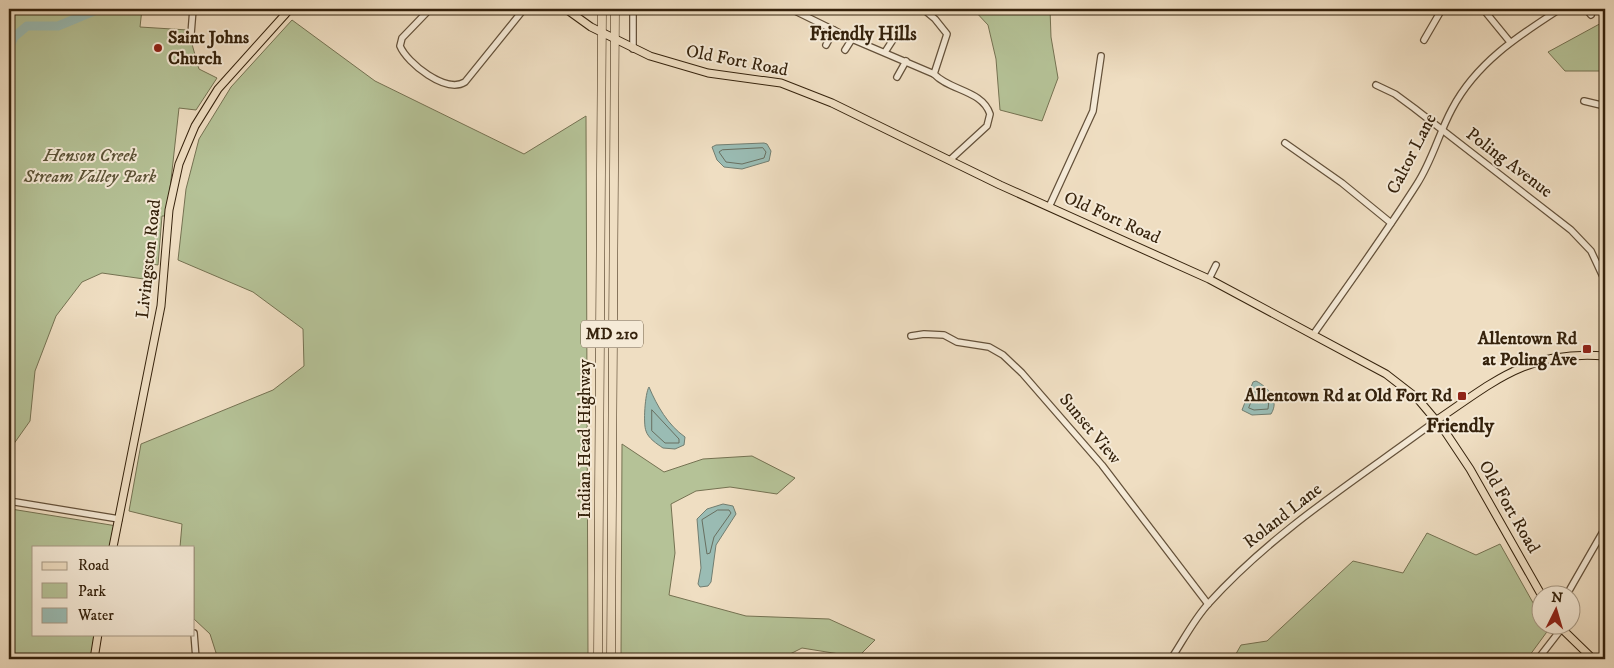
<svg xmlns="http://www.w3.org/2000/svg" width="1614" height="668" font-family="'IM FELL DW Pica',serif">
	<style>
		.green { fill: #b5c297; stroke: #757252 }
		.water { fill: #9abcb4; stroke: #727e71 }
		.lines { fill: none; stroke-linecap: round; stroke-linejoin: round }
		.shore { stroke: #686f60; stroke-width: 1 }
		.river { stroke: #9abcb4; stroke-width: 9 }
		.minor-casing { stroke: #64513a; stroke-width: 8 }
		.major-casing { stroke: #35220c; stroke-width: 9 }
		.highway-casing { stroke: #35220c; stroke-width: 9 }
		.minor { stroke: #f5ead7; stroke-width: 5.5 }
		.major { stroke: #efdec2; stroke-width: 7 }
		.highway { stroke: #efdec2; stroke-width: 8 }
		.poi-dot { fill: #8f2418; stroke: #f5ead7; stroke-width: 2 }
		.labels { text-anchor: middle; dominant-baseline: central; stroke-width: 4; stroke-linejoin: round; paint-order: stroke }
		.shield { fill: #f5ead7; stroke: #6f5e49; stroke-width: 1 }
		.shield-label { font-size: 16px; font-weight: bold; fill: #35220c }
		.poi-label { font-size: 18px; font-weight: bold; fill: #35220c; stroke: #f5ead7; text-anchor: end }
		.street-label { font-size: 18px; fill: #35220c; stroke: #f5ead7 }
		.park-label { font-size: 18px; font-style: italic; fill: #5b5236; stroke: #f5ead7 }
		.neighbourhood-label { font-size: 19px; font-weight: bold; fill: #35220c; stroke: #f5ead7 }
		.quarter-label { font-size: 20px; font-weight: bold; fill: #35220c; stroke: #f5ead7 }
	</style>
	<rect width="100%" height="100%" fill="#efdec2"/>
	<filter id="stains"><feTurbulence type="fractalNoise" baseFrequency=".004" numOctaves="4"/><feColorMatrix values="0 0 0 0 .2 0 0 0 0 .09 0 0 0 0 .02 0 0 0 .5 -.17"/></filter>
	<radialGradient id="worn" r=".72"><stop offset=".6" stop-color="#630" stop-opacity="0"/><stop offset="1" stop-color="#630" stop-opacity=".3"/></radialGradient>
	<g class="green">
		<path d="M 9,9 L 142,9 L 140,27 L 188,30 L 199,69 L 217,78 L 196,110 L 179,108 L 167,216 L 162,216 L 158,265 L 152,264 L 151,280 L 102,273 L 82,282 L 56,316 L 35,371 L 30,421 L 13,445 L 9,443 Z"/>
		<path d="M 973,9 L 1050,9 L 1051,37 L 1058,78 L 1042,121 L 1000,110 L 996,59 L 988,25 Z"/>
		<path d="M 292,20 L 375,81 L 524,154 L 586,116 L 588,659 L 218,659 L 210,634 L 194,619 L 194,547 L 180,547 L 182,524 L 129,511 L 141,444 L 273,390 L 304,366 L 303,329 L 253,292 L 178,260 L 186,189 L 199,139 L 231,87 Z"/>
		<path d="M 1605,21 L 1605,71 L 1565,71 L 1548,52 Z"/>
		<path d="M 622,444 L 664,472 L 703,459 L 752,456 L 795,478 L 777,494 L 730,487 L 696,491 L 671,504 L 675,553 L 669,595 L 746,616 L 829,619 L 875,640 L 858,657 L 802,648 L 780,659 L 621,659 Z"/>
		<path d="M 11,509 L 117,526 L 113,547 L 34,547 L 34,634 L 97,634 L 92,659 L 9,659 L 9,522 Z"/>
		<path d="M 1427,533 L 1476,555 L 1500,544 L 1541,617 L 1542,626 L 1547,626 L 1549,629 L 1527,659 L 1233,659 L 1241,645 L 1267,641 L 1353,561 L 1403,573 Z"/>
	</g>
	<g class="water">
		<path d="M 764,143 L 767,144 L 771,151 L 769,161 L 742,169 L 724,167 L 717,160 L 712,147 L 716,145 Z"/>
		<path d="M 1256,381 C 1268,387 1280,400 1271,414 L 1252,415 L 1242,410 L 1253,382 Z"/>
		<path d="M 649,387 C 657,406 668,425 685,437 L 684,445 L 675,449 L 663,448 C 657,444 648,438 646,431 C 643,424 645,393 649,387 Z"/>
		<path d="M 723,504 L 733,506 L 736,514 L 716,545 L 711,582 L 708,586 L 700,587 L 698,584 L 701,568 L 697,519 L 707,509 Z"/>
	</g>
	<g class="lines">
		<g class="shore">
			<path d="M 763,148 L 766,152 L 764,158 L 742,164 L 726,162 L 719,152 L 722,150 Z"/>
			<path d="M 1257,388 L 1269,400 L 1268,409 L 1254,410 L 1249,408 Z"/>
			<path d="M 652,410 L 679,439 L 679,443 L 665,443 L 652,431 Z"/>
			<path d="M 718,510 L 729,510 L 731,513 L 714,537 L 710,553 L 707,554 L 702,520 Z"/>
		</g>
		<path class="river" d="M 9,48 L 14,37 L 27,26 L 58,26 L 99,9"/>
		<defs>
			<g id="minor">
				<path d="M 278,9 L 285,15"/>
				<path d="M 430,9 L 402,38 L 400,46 C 407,63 446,94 465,82 L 524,9"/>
				<path d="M 633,9 L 633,49"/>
				<path d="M 791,9 L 852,39 L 934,74"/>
				<path d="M 923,9 L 935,19 L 947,34 L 934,74 C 950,91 982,90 990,114 L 987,126 L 951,159"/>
				<path d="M 1483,9 L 1510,42"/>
				<path d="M 1586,9 L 1591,15"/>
				<path d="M 191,34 L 193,9"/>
				<path d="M 1424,40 L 1442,9"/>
				<path d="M 826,45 L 834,30"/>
				<path d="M 845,50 L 852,39"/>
				<path d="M 885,52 L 896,35"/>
				<path d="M 897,77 L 906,61"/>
				<path d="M 1376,85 L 1395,94 L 1414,108 L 1571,230 L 1591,251 L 1605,281"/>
				<path d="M 1584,101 L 1605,106"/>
				<path d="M 1285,143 L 1342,183 L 1391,223"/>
				<path d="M 1049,207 L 1093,111 L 1101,56"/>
				<path d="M 1209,279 L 1216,265"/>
				<path d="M 1313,335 C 1348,285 1384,236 1417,184 C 1432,161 1439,133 1452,109 C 1476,63 1518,36 1560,9"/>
				<path d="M 911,336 L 924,334 L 944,335 L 957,342 L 989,347 L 1003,355 L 1022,373 L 1102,465 L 1208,604"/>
				<path d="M 9,501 L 119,519"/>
				<path d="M 1566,596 L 1605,528"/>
				<path d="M 194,633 L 196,659"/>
				<path d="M 1171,659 C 1183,641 1194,619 1209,603 C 1275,530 1359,478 1437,420"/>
				<path d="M 1538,659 L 1562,628"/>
			</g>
			<g id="major">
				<path d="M 566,9 L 591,27 L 650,56 L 708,73 L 781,83 L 832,103 L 1000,185 L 1209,279 L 1386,374 L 1417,398 L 1444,430 L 1470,469 L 1542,596"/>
				<path d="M 1437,420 C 1496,380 1529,350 1605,356"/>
				<path d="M 113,547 L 161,306 L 169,210 L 179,164 L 195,126 L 218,89 L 290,9"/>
				<path d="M 1559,626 L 1593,659"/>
				<path d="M 94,659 L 98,634"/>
			</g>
			<g id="highway">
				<path d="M 572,9 L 584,9"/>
				<path d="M 598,659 L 602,9"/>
				<path d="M 611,659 L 615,9"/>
			</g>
		</defs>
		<use href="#minor" class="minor-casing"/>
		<use href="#major" class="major-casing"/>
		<use href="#highway" class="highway-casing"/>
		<use href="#minor" class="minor"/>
		<use href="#major" class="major"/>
		<use href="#highway" class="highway"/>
	</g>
	<g class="poi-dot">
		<circle cx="158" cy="48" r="5"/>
		<rect x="1582" y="344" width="10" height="10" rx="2.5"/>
		<rect x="1457" y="391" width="10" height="10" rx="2.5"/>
	</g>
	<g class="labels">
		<rect class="shield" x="581" y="320.5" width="62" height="27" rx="4"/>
		<g class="shield-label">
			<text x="612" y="334">MD 210</text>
		</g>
		<g class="poi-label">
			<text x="168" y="38" text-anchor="start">Saint Johns<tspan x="168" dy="21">Church</tspan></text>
			<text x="1577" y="339">Allentown Rd<tspan x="1577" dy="21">at Poling Ave</tspan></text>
			<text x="1452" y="396">Allentown Rd at Old Fort Rd</text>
		</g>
		<g class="street-label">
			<text transform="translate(737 61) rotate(11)">Old Fort Road</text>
			<text transform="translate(1412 154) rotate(-63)">Caltor Lane</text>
			<text transform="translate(1509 163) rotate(37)">Poling Avenue</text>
			<text transform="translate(1112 218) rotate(24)">Old Fort Road</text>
			<text transform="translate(149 259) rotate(-84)">Livingston Road</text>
			<text transform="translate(1090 429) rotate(50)">Sunset View</text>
			<text transform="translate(585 439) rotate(-90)">Indian Head Highway</text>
			<text transform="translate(1509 507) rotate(60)">Old Fort Road</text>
			<text transform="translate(1283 516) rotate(-38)">Roland Lane</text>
		</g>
		<g class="park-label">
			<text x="90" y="156">Henson Creek<tspan x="90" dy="21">Stream Valley Park</tspan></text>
		</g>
		<g class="neighbourhood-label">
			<text x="863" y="34">Friendly Hills</text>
		</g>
		<g class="quarter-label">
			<text x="1460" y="426">Friendly</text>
		</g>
	</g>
	<rect width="1614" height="668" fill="none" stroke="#efdec2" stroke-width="30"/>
	<rect x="10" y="10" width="1594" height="648" fill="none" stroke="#35220c" stroke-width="2.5"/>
	<rect x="15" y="15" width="1584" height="638" fill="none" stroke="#35220c"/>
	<rect x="32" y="546" width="162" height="90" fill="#f5ead7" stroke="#a89a86"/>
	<rect x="42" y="562" width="25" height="8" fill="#efdec2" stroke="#a89a86"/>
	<text x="78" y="570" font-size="15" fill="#35220c">Road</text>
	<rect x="42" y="583" width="25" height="15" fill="#b5c297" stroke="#a89a86"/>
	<text x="78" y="596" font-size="15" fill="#35220c">Park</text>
	<rect x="42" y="608" width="25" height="15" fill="#9abcb4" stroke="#a89a86"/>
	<text x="78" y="620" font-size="15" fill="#35220c">Water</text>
	<g transform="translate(1556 610) rotate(5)"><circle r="24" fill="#f5ead7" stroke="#a89a86"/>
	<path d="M0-4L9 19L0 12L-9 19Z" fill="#8f2418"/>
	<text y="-8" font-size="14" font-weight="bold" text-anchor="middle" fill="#35220c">N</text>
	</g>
	<rect width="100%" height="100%" filter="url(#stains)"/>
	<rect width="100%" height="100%" fill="url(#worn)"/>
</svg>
